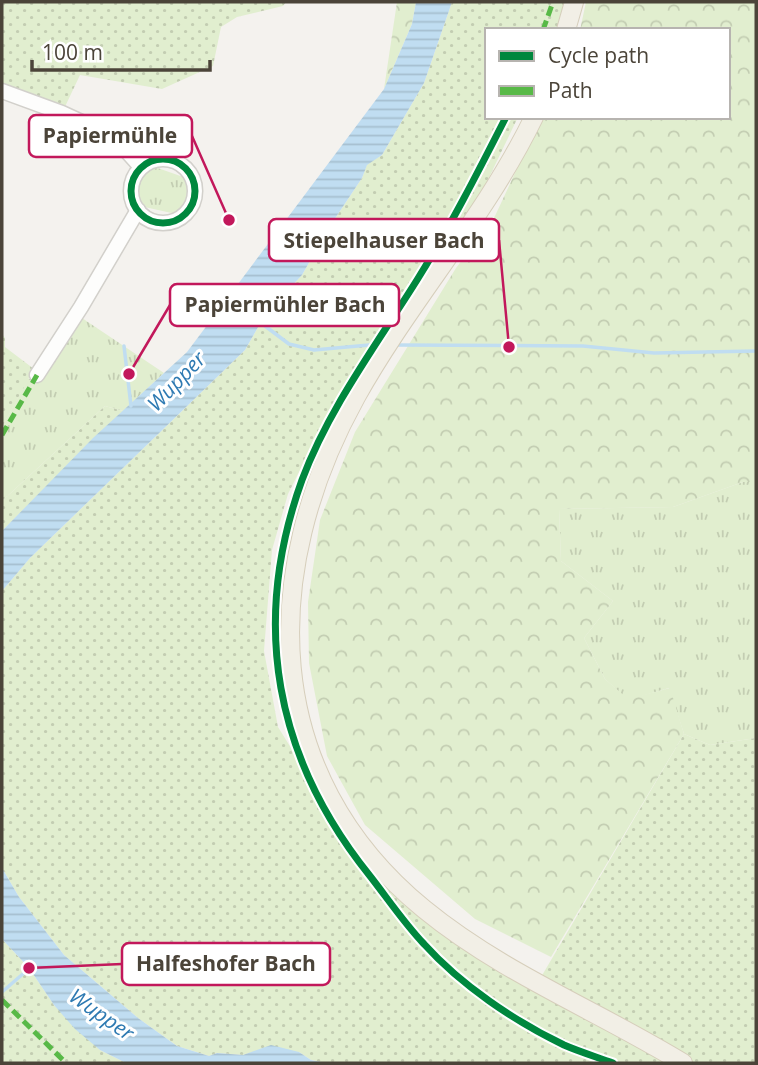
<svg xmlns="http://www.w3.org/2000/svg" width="758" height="1065" font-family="'Open Sans',sans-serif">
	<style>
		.grass { fill: url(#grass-tufts) }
		.forest { fill: url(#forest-crowns) }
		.park { fill: url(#park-dots) }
		.water { fill: url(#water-rules) }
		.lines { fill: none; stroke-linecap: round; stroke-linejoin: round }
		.stream { stroke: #c0ddf1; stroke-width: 3.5 }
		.minor-casing { stroke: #d2d0cb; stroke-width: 17 }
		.major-casing { stroke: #d6cebb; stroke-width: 20 }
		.minor { stroke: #fdfdfc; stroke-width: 14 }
		.major { stroke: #f2efe6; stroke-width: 18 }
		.quiet { stroke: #58b947; stroke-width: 5; stroke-dasharray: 10 5; stroke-linecap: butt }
		.cycleway-casing { stroke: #fff; stroke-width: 11 }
		.cycleway { stroke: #00873e; stroke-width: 7 }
		.labels { text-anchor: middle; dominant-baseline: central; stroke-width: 6; stroke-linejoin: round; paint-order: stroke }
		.water-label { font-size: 21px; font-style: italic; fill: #2e7ab2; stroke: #fff }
		.leader { fill: none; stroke: #c2185b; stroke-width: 2.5 }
		.callout-dot { fill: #c2185b; stroke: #fff; stroke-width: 2.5 }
		.callout { fill: #fff; stroke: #c2185b; stroke-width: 2.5 }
		.callout-label { font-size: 21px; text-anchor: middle; font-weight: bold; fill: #4b4439 }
	</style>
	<defs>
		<pattern id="grass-tufts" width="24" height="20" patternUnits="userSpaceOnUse" patternTransform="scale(1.75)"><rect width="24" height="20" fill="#e1eecf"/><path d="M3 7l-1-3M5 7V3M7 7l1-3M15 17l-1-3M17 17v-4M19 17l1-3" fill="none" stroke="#c3cdb2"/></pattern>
		<pattern id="forest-crowns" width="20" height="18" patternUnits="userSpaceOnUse" patternTransform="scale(1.75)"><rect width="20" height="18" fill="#e1eecf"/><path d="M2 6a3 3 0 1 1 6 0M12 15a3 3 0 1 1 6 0" fill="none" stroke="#c3cdb2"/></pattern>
		<pattern id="park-dots" width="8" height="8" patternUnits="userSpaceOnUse" patternTransform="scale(1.75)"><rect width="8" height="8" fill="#e1eecf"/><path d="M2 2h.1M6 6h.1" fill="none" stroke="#c3cdb2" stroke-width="1.8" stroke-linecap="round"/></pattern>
		<pattern id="water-rules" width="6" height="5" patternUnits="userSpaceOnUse" patternTransform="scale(1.75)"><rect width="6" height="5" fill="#c0ddf1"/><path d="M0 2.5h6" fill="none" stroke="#a6bfcf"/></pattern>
	</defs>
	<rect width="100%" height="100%" fill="#f4f2ee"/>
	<g class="grass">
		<path d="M 155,167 L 186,178 C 191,193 189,204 176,214 L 140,206 C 136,189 138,176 155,167 Z"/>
		<path d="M 79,316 L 164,373 L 123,411 L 105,406 L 2,501 L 2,427 L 28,379 L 39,379 Z"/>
		<path d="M 743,482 L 756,482 L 756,738 L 710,745 L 684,734 L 669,688 L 628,700 L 605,679 L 584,638 L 613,601 L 561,561 L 559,509 L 673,507 Z"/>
	</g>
	<g class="forest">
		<path d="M 397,2 L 416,2 L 412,24 L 384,89 Z"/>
		<path d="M 586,2 L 756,2 L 756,482 L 743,482 L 673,507 L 559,509 L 561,561 L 613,601 L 584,638 L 605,679 L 628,699 L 670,688 L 684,734 L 551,957 L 475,919 L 365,825 L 327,756 L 309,663 L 308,602 L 320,520 L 355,432 L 456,268 L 495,216 L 541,117 L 728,117 L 728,30 L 580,30 Z"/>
	</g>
	<g class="park">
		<path d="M 2,2 L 286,2 L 283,6 L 237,17 L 221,27 L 213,66 L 162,89 L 80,75 L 62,113 L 2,91 Z"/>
		<path d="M 452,2 L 564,2 L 558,30 L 487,30 L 487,117 L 518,117 L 484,188 L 325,420 L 288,494 L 272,550 L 264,651 L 278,727 L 339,825 L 368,866 L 534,989 L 684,734 L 710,745 L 756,738 L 756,1063 L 326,1063 L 311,1060 L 299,1052 L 257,1051 L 243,1055 L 217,1053 L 209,1056 L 177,1046 L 138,1018 L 64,955 L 19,897 L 2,868 L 2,591 L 30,558 L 245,350 L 265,315 L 302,275 L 330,226 L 362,178 L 367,164 L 382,155 L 424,83 Z"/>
		<path d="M 2,334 L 5,338 L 5,347 L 34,369 L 2,427 Z"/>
		<path d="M 105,406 L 123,411 L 2,531 L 2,501 Z"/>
		<path d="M 2,939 L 29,968 L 54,1005 L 100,1050 L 126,1063 L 2,1063 Z"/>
	</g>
	<g class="water">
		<path d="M 416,2 L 452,2 L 424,83 L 382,155 L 367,165 L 362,178 L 330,226 L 302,275 L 265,315 L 245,350 L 30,558 L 2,591 L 2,531 L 93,438 L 187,352 L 384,89 L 412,24 Z"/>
		<path d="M 2,868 L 19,897 L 64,955 L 138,1018 L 177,1046 L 209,1056 L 217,1053 L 243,1055 L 271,1045 L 299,1052 L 311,1060 L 326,1063 L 126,1063 L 100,1050 L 75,1029 L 54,1005 L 29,968 L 2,939 Z"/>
	</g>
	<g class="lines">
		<g class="stream">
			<path d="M 257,320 L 289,344 L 314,350 L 380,344"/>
			<path d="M 395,345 L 583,346 L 654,353 L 756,351"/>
			<path d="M 124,346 L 131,406"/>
			<path d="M 2,992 L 32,966"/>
		</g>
		<defs>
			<g id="minor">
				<path d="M 2,91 L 62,113 L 114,137 L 141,167"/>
				<circle cx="163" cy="191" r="32"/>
				<path d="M 37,375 L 81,307 L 138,210"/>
			</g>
			<g id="major">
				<path d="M 566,30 L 574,2"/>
				<path d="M 534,117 C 485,218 410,300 356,397 C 259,572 259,774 424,909 C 502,973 598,1011 683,1063"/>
			</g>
		</defs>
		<use href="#minor" class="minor-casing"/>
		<use href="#major" class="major-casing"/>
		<use href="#minor" class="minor"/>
		<use href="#major" class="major"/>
		<g class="quiet">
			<path d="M 543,30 L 553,2"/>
			<path d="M 2,435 L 37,375"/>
			<path d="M 2,1000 L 66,1063"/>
		</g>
		<defs>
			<g id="cycleway">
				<path d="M 506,117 C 478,172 450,227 417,280 C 377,344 329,408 302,480 C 250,624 275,758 370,876 C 388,899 404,923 424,944 C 461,985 514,1021 564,1045 C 580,1052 597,1057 613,1063"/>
				<circle cx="163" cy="191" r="32"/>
			</g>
		</defs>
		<use href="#cycleway" class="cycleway-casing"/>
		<use href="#cycleway" class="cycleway"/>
	</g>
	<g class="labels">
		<g class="water-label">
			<text transform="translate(176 381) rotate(-46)">Wupper</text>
			<text transform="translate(102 1014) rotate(35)">Wupper</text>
		</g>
	</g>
	<path class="leader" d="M229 220L192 136M509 347L499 240M129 374L170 305M29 968L122 964"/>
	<g class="callout-dot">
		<circle cx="229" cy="220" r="7"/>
		<circle cx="509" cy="347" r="7"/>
		<circle cx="129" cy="374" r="7"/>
		<circle cx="29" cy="968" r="7"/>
	</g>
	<g class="callout">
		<rect x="29" y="115" width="163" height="42" rx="7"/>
		<rect x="269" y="219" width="230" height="42" rx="7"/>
		<rect x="170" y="284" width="229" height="42" rx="7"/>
		<rect x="122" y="943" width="208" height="42" rx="7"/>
	</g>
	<g class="callout-label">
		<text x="110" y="143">Papiermühle</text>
		<text x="384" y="248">Stiepelhauser Bach</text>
		<text x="285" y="312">Papiermühler Bach</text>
		<text x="226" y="971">Halfeshofer Bach</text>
	</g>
	<rect width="758" height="1065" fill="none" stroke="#4b4439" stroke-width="7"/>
	<rect x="485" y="28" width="245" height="91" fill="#ffffff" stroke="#b7b4b0" stroke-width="2"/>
	<rect x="499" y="51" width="35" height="10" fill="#00873e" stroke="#b7b4b0" stroke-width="2"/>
	<text x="548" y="63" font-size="21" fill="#4b4439">Cycle path</text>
	<rect x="499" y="86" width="35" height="10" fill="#58b947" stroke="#b7b4b0" stroke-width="2"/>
	<text x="548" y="98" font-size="21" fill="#4b4439">Path</text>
	<path d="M32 60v10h178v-10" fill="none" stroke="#4b4439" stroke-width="3.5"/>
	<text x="42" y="60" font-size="21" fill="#4b4439" stroke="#ffffff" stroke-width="5" paint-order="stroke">100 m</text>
</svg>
